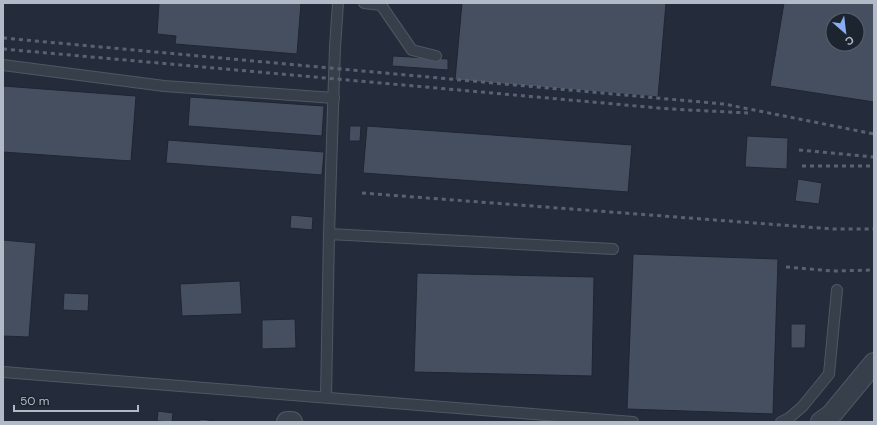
<svg xmlns="http://www.w3.org/2000/svg" width="877" height="425" font-family="'DM Sans',sans-serif">
	<style>
		.building { fill: #454f60; stroke: #1e2632; fill-rule: evenodd }
		.lines { fill: none; stroke-linecap: round; stroke-linejoin: round }
		.service-casing { stroke: #4f5763; stroke-width: 12 }
		.minor-casing { stroke: #4f5763; stroke-width: 22 }
		.service { stroke: #373f4b; stroke-width: 10 }
		.minor { stroke: #373f4b; stroke-width: 20 }
		.rail { stroke: #596272; stroke-width: 3; stroke-dasharray: 4 4; stroke-linecap: butt }
	</style>
	<rect width="100%" height="100%" fill="#242c3b"/>
	<g class="building">
		<path d="M 159,3 L 301,3 L 297,54 L 175,44 L 176,36 L 157,34 Z"/>
		<path d="M 462,3 L 666,3 L 658,97 L 455,80 Z"/>
		<path d="M 784,3 L 874,3 L 874,102 L 770,86 ZM 833,20 L 857,20 L 857,44 L 833,44 Z"/>
		<path d="M 393,56 L 448,59 L 448,70 L 392,66 Z"/>
		<path d="M 3,86 L 136,96 L 131,161 L 3,152 Z"/>
		<path d="M 190,97 L 324,106 L 322,136 L 188,126 Z"/>
		<path d="M 350,126 L 361,126 L 360,141 L 349,141 Z"/>
		<path d="M 367,126 L 632,145 L 628,192 L 363,173 Z"/>
		<path d="M 747,136 L 788,138 L 787,169 L 745,167 Z"/>
		<path d="M 168,140 L 324,152 L 322,175 L 166,163 Z"/>
		<path d="M 798,179 L 822,183 L 819,204 L 795,201 Z"/>
		<path d="M 291,215 L 313,217 L 312,230 L 290,228 Z"/>
		<path d="M 3,240 L 36,243 L 29,337 L 3,336 Z"/>
		<path d="M 633,254 L 778,259 L 773,414 L 627,409 Z"/>
		<path d="M 417,273 L 594,277 L 592,376 L 414,372 Z"/>
		<path d="M 240,281 L 242,314 L 182,316 L 180,284 Z"/>
		<path d="M 64,293 L 89,294 L 88,311 L 63,310 Z"/>
		<path d="M 295,319 L 296,348 L 262,349 L 262,320 Z"/>
		<path d="M 791,324 L 806,324 L 805,348 L 791,348 Z"/>
		<path d="M 158,411 L 173,413 L 172,422 L 157,421 Z"/>
		<path d="M 200,419 L 215,421 L 215,422 L 200,422 Z"/>
	</g>
	<g class="lines">
		<defs>
			<g id="service">
				<path d="M 364,3 L 381,5 L 412,50 L 436,56"/>
				<path d="M 3,65 L 164,86 L 334,98"/>
				<path d="M 329,234 L 335,47 L 338,3"/>
				<path d="M 3,372 L 633,422"/>
				<path d="M 326,397 L 329,234 L 613,249"/>
				<path d="M 781,422 L 789,418 L 802,407 L 829,374 L 837,290"/>
			</g>
			<g id="minor">
				<path d="M 287,422 L 292,422"/>
				<path d="M 821,422 L 831,415 L 874,363"/>
			</g>
		</defs>
		<use href="#service" class="service-casing"/>
		<use href="#minor" class="minor-casing"/>
		<use href="#service" class="service"/>
		<use href="#minor" class="minor"/>
		<g class="rail">
			<path d="M 3,38 L 668,99 L 724,104 L 874,134"/>
			<path d="M 3,49 L 670,109 L 748,113"/>
			<path d="M 799,150 L 874,157"/>
			<path d="M 802,166 L 874,166"/>
			<path d="M 362,193 L 833,229 L 874,229"/>
			<path d="M 786,267 L 833,271 L 874,270"/>
		</g>
	</g>
	<rect width="877" height="425" fill="none" stroke="#b3bac7" stroke-width="8"/>
	<g transform="translate(845 32) rotate(152)"><circle r="19" fill="#1c2430" stroke="#58606c"/>
	<path d="M0-3L7 15L0 10L-7 15Z" fill="#8aaef4"/>
	<text y="-6" font-size="11" font-weight="bold" text-anchor="middle" fill="#b3bac7">С</text>
	</g>
	<path d="M14 405v6h124v-6" fill="none" stroke="#b3bac7" stroke-width="2"/>
	<text x="20" y="405" font-size="12" fill="#b3bac7" stroke="#1c2430" stroke-width="3" paint-order="stroke">50 m</text>
</svg>
